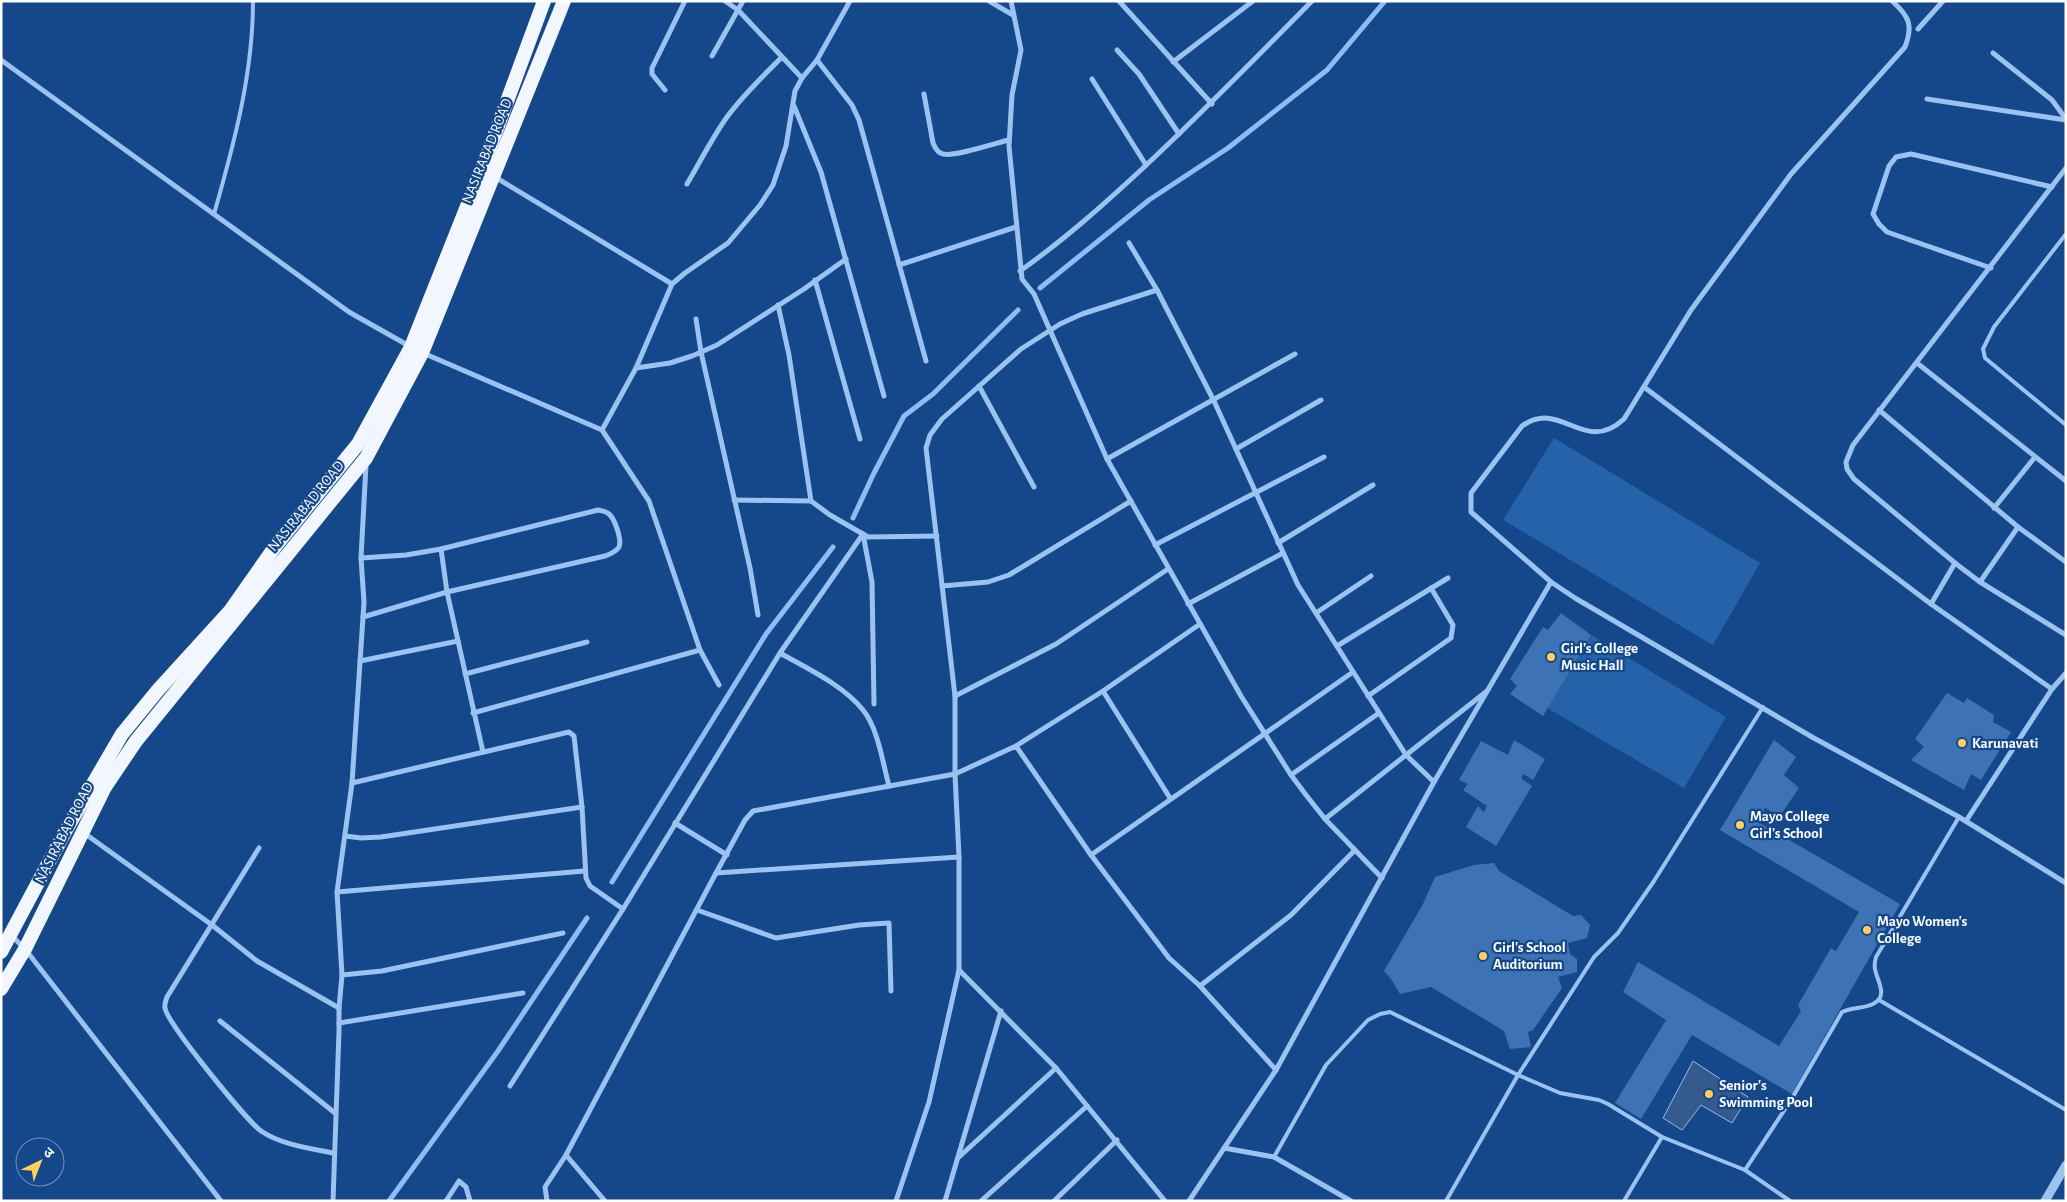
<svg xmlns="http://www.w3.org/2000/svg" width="2067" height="1202" font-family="'Alegreya Sans','Noto Sans Devanagari',sans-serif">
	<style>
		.green { fill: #2662aa }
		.water { fill: #355b8c; stroke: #8ebdf3 }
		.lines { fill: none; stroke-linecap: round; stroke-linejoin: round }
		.stream { stroke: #8ebdf3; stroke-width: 5 }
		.building { fill: #3d72b4 }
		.service { stroke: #9cc2f0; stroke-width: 4 }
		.minor { stroke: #9cc2f0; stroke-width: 5 }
		.tertiary { stroke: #9cc2f0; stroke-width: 9 }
		.trunk { stroke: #f2f7ff; stroke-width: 14 }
		.poi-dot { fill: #ffd05b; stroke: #14488b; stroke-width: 2 }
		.labels { text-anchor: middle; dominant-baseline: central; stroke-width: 4.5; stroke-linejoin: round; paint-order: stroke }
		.street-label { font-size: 15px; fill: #fff; stroke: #14488b }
		.poi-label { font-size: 15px; font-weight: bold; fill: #fff; stroke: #14488b; text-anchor: start }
	</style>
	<rect width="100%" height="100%" fill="#14488b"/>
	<g class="green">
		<path d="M 1554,438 L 1760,563 L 1713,645 L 1503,520 Z"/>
		<path d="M 1591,635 L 1726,717 L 1684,788 L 1547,708 Z"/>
	</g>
	<path class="water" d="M 1693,1061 L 1748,1097 L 1732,1123 L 1701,1105 L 1682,1130 L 1663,1118 Z"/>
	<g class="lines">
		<g class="stream">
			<path d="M 1040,288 L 1149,200 L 1228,148 L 1327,70 L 1385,1"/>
			<path d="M 853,518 L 874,473 L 904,416 L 933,394 L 1018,310"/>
			<path d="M 612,882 L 766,634 L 833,547"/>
			<path d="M 389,1201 L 498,1051 L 587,918"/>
		</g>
	</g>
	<g class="building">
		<path d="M 1561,613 L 1591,635 L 1543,716 L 1510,694 L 1517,686 L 1510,679 L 1543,627 L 1548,630 Z"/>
		<path d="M 1947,693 L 1964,703 L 1967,698 L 1994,715 L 1993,722 L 2011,732 L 1981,780 L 1971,774 L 1964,790 L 1911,760 L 1924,747 L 1915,739 Z"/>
		<path d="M 1514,740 L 1545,759 L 1533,780 L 1524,774 L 1521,778 L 1532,786 L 1496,846 L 1466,827 L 1478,806 L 1484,812 L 1487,806 L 1463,790 L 1468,784 L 1459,780 L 1481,741 L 1508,755 Z"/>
		<path d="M 1774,740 L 1796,757 L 1784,775 L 1799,788 L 1780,816 L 1765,808 L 1758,822 L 1900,904 L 1792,1094 L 1692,1035 L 1641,1119 L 1615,1103 L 1666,1020 L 1623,992 L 1638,962 L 1779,1046 L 1801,1011 L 1798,1005 L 1831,948 L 1836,951 L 1859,912 L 1720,830 Z"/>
		<path d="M 1494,863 L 1499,871 L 1573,916 L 1581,915 L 1590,925 L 1587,938 L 1568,943 L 1570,954 L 1577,959 L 1577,972 L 1558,977 L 1562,988 L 1533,1030 L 1528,1032 L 1531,1047 L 1510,1049 L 1504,1031 L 1431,987 L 1400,994 L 1391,979 L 1384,971 L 1423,904 L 1435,877 L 1474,865 Z"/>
	</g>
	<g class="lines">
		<g class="service">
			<path d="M 214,214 C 234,144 253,74 253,1"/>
			<path d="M 2066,234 L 1994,327 L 1983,349 L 1985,358 L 2066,425"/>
			<path d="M 1879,1000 L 2066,1110"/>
			<path d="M 1274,1157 L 1326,1065 L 1368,1020 L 1380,1014 L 1390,1012 L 1518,1075 L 1560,1093 L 1599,1100 L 1608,1104 L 1662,1137 L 1745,1170 L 1790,1201"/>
			<path d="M 1745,1170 L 1791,1100 L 1842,1012 C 1852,1007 1863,1009 1873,1004 C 1889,996 1877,981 1875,969 C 1874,965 1875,961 1876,957 L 1959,817"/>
			<path d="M 1446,1201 L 1518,1075 L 1594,957 L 1618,933 L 1654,881 L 1763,707"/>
			<path d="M 1624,1201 L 1662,1137"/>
		</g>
		<g class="minor">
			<path d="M 725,1 L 738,10 L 802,78"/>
			<path d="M 989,1 L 1013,15"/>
			<path d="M 1011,1 L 1021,50 L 1012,95 L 1009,146 L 1022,279 L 1034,294 L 1107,459 L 1241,696 L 1291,775 L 1306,795 L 1325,819 L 1382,878"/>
			<path d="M 1119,1 L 1212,104"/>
			<path d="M 1892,1 C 1910,17 1913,26 1905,47 L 1791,174 L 1691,310 L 1624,419 C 1584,456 1561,398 1522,426 L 1471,493 L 1471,512 L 1551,582 L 1575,598 L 1812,737 L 1959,817 L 2066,883"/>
			<path d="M 1918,29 L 1943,1"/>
			<path d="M 1117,50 L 1139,74 L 1179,134"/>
			<path d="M 1993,53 L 2052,100 L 2066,119"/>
			<path d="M 712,56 L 743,1"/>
			<path d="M 1,60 L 349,312 L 411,347"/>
			<path d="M 817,60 L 852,105 L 859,120 L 926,361"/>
			<path d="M 1173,62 L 1253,1"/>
			<path d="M 1092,79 L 1146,165"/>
			<path d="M 665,90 L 652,74 L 652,68 L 685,1"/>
			<path d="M 924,94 L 933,143 C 935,148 938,153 943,154 C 954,157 996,143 1009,140"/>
			<path d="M 1927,99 L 2066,120"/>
			<path d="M 794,106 L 821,172 L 884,396"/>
			<path d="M 2066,168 L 1853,445 L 1846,462 L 1847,469 L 1854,479 L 1955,563 L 1980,582 L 2066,635"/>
			<path d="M 495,177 L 672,284"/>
			<path d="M 687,184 C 700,162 712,138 727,117 C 743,95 763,76 782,57"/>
			<path d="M 1129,243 L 1157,290 L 1214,401 L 1298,585 L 1406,755 L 1434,782"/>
			<path d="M 899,265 L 1016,227"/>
			<path d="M 1991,268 L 1887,232 L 1879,224 L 1873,214 L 1889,166 L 1896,157 L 1911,154 L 2052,187"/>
			<path d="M 1020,271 C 1064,240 1102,206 1142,169 C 1200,115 1256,58 1312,1"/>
			<path d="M 815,280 L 860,439"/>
			<path d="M 778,305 L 789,355 L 811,501"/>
			<path d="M 696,319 L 701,352 L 750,568 L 758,615"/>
			<path d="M 423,353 L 602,430 L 636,368 L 672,284 L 685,273 L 728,243 L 760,205 L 773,185 L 786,146 L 795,91 L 802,78 L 817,60 L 850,1"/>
			<path d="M 1917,363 L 2066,481"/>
			<path d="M 636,368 L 670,363 L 692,356 L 717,345 L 804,289 L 846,259"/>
			<path d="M 979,386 L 1034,487"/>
			<path d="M 1644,387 L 1931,604 L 2052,689 L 2066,673"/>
			<path d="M 1879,410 L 2018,527 L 2066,562"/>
			<path d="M 602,430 L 649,501 L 700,650 L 719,685"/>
			<path d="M 1236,449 L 1321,400"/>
			<path d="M 1107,459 L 1295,354"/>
			<path d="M 734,500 L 811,501 L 830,515 L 868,537 L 937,536"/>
			<path d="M 1994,508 L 2035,457"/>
			<path d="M 863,534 L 872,582 L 874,704"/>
			<path d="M 1278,543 L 1373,485"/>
			<path d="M 1155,545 L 1324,457"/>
			<path d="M 441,549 L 447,592 L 483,752"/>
			<path d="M 361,558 L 406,555 L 441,549 L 598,510 C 602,511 606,511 609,514 C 615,519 622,540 619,547 C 616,552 610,554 605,556 L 447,592 L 363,617"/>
			<path d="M 1980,582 L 2018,527"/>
			<path d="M 942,586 L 988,582 L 1009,575 L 1131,501"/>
			<path d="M 1188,604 L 1283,553"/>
			<path d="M 1931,604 L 1955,563"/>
			<path d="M 1316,613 L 1371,576"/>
			<path d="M 1337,646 L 1448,578"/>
			<path d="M 780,653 C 808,669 843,685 863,710 C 878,728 883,764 889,786"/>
			<path d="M 360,661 L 458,641"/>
			<path d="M 465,674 L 587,642"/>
			<path d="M 1103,691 L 1170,798"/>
			<path d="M 955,696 L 1056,644 L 1168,569"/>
			<path d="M 1368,696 L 1451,638 L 1453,625 L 1431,588"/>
			<path d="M 473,713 L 700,650"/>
			<path d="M 1016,746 L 1103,691 L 1200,624"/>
			<path d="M 1291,775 L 1379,713"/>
			<path d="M 352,783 L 569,732 L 574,736 L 582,807 L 586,878 L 590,886 L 623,909"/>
			<path d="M 1325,819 L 1487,691"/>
			<path d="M 1966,821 L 2052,689"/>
			<path d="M 675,823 L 727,855"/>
			<path d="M 84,833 L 212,925 L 257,961 L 339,1008"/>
			<path d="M 345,836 L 361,838 L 381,837 L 582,807"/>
			<path d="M 259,848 L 167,997 C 166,1000 164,1005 165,1008 C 167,1023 247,1121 261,1131 C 282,1145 309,1148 333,1153"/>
			<path d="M 1091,855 L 1353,672"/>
			<path d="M 716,873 L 959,857"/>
			<path d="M 337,892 L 584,871"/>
			<path d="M 697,910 L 776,938 L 859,925 L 889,923 L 891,991"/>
			<path d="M 11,935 L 25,949 L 221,1201"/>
			<path d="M 959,970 L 1056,1068 L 1165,1201"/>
			<path d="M 342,975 L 382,971 L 563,933"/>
			<path d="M 1200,986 L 1291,915 L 1355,850"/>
			<path d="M 220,1021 L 335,1113"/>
			<path d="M 339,1023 L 523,993"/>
			<path d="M 510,1086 L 623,909 L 780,653 L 863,534"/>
			<path d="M 1224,1148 L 1274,1157 L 1351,1201"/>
			<path d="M 566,1155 L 605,1201"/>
			<path d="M 959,1157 L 1056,1068"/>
			<path d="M 333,1201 L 339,1031 L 339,1008 L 342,975 L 337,892 L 352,783 L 364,602 L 361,558 L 366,465"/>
			<path d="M 446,1201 L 459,1181 L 466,1187 L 470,1201"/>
			<path d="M 547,1201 L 545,1187 L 566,1155 L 716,873 L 745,820 L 753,811 L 955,774 L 1016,746 L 1091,855 L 1169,958 L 1200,986 L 1276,1070"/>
			<path d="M 896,1201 L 929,1102 L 959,970 L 959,857 L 955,774 L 955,696 L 926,448 L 930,435 L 942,419 L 1021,349 L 1060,324 L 1082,314 L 1157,290"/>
			<path d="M 945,1201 L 1001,1011"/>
			<path d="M 981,1201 L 1087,1106"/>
			<path d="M 1054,1201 L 1117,1140"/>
			<path d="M 1189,1201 L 1276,1070 L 1434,782 L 1551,582"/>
		</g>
		<path class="tertiary" d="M 2045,1201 L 2066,1165"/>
		<g class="trunk">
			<path d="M 1,952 L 66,830 L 122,734 L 158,690 L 230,611 L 277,544 L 358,444 L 411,347 L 485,161 L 544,1"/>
			<path d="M 1,989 L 25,949 L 105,787 L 136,741 L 366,458 L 422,353 L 564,1"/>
		</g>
	</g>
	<g class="poi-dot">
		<circle cx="1551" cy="657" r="5"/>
		<circle cx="1962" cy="743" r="5"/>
		<circle cx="1740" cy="825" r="5"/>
		<circle cx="1867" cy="930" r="5"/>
		<circle cx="1483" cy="956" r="5"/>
		<circle cx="1709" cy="1094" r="5"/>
	</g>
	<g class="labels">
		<g class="street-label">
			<text transform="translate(487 151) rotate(-68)">NASIRABAD ROAD</text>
			<text transform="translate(306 506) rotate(-51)">NASIRABAD ROAD</text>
			<text transform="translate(64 833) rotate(-63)">NASIRABAD ROAD</text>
		</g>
		<g class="poi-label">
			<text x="1561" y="648">Girl's College<tspan x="1561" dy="17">Music Hall</tspan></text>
			<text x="1972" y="743">Karunavati</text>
			<text x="1750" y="816">Mayo College<tspan x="1750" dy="17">Girl's School</tspan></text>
			<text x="1877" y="921">Mayo Women's<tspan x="1877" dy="17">College</tspan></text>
			<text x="1493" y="947">Girl's School<tspan x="1493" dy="17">Auditorium</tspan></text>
			<text x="1719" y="1085">Senior's<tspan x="1719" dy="17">Swimming Pool</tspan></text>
		</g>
	</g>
	<rect width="2067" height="1202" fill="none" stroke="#ffffff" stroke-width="5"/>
	<g transform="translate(40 1162) rotate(43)"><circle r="24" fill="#14488b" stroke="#7291b9"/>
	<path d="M0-4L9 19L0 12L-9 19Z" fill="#ffd05b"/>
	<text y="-8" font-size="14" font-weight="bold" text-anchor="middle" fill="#ffffff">उ</text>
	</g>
</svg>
